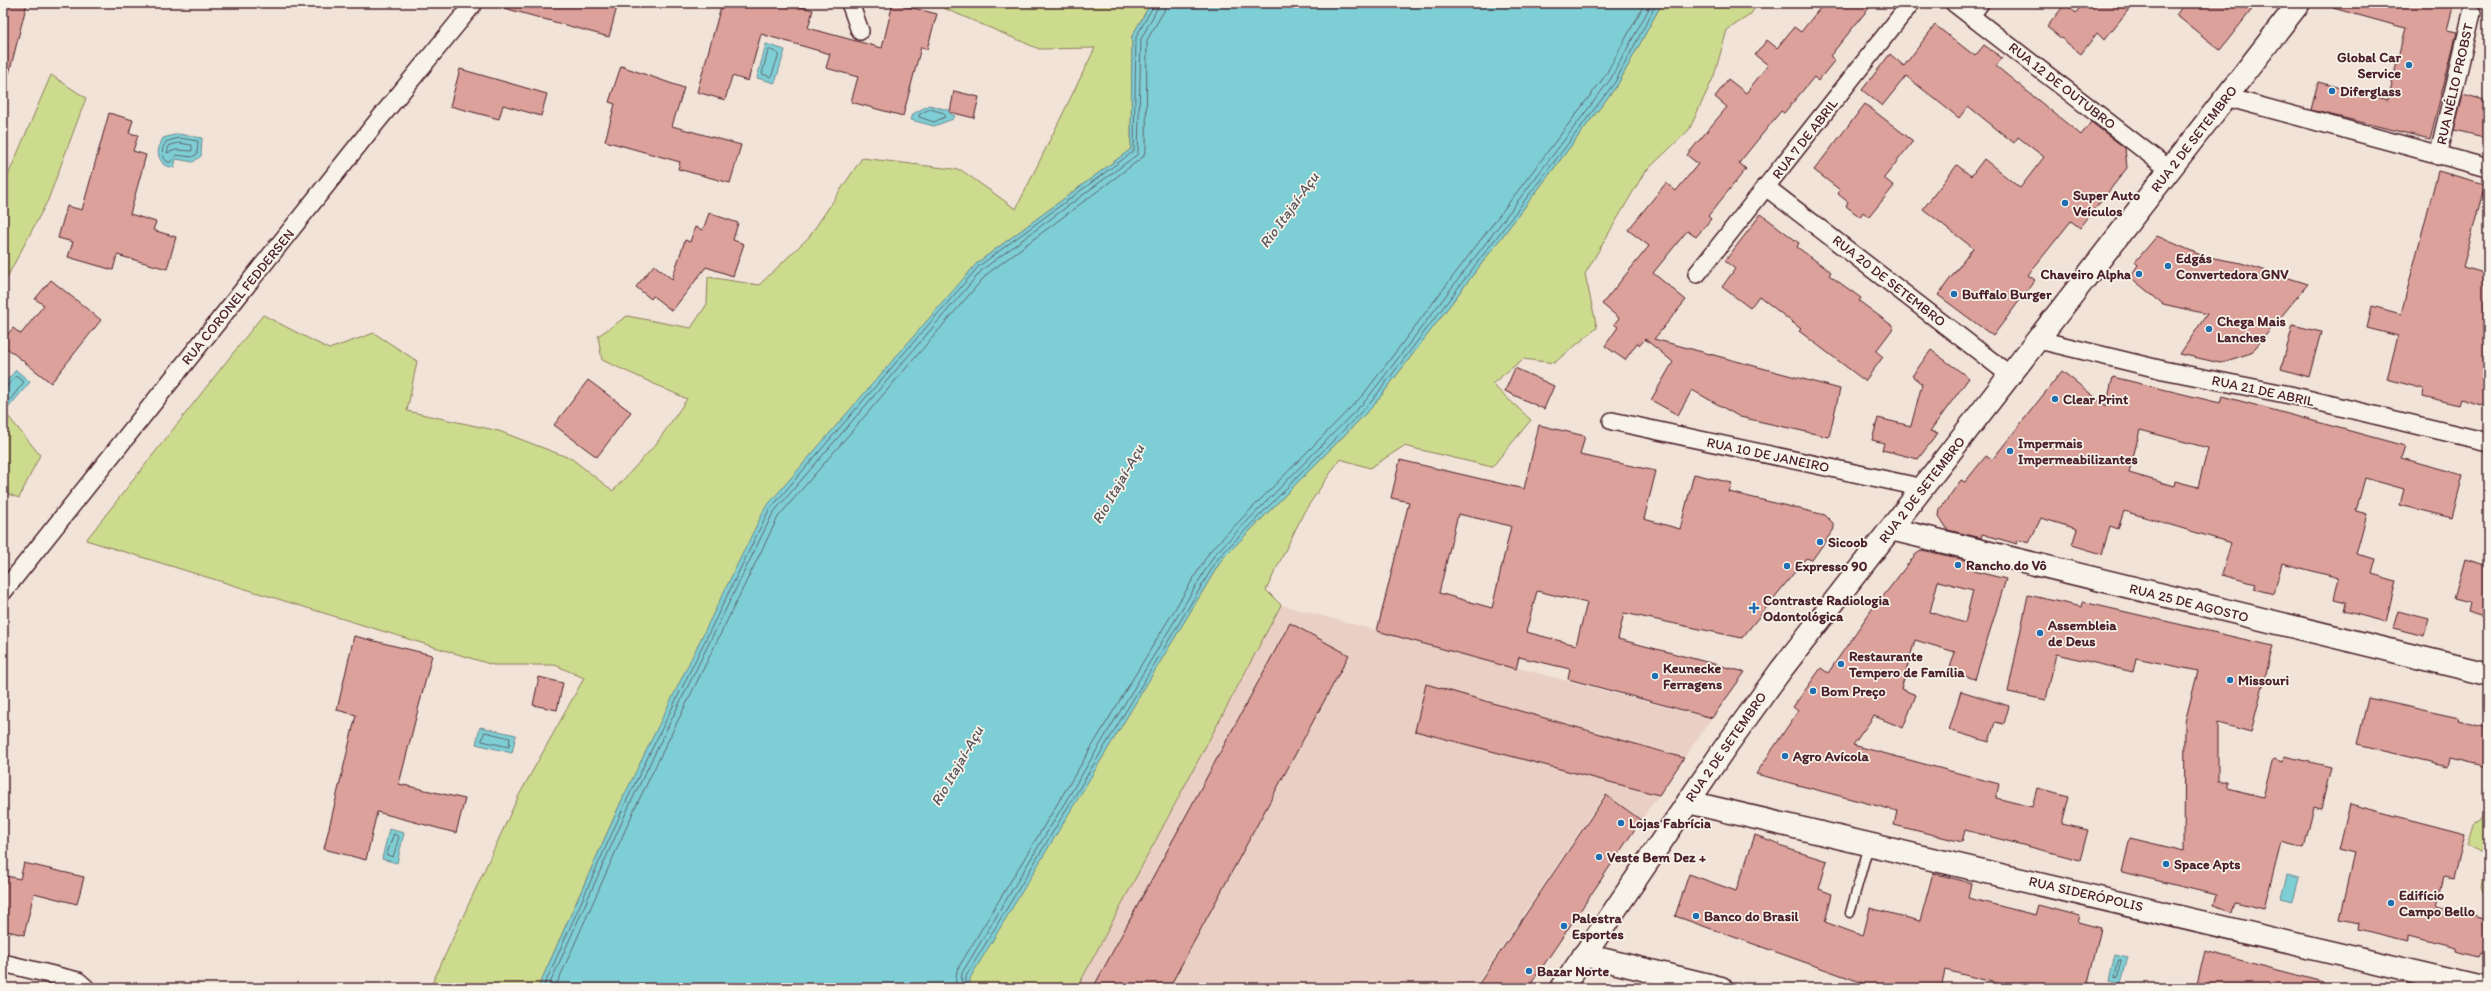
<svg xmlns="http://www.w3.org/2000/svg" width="2491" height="991" font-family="Itim,sans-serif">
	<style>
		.built { fill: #eacfc5 }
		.green { fill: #cddb8e; stroke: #8c7d5c }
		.water { fill: #7ecfd5; stroke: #698991 }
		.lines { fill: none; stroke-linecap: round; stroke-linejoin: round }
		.shore { stroke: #5f656f; stroke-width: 1 }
		.building { fill: #dba19a; stroke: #4a1f2b; fill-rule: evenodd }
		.lane-casing { stroke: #4a1f2b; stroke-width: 11 }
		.street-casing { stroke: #4a1f2b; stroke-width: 20 }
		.secondary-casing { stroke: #4a1f2b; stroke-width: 25 }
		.primary-casing { stroke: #4a1f2b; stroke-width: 25 }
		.lane { stroke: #f7f3e8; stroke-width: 8 }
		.street { stroke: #f7f3e8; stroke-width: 17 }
		.secondary { stroke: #f7f3e8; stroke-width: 22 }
		.primary { stroke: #f7f3e8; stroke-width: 22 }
		.poi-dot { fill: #1f6fb2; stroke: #f7f3e8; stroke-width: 1.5 }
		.labels { text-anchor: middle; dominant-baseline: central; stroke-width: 3.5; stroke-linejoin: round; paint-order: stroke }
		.poi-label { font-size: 14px; font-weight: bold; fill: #4a1f2b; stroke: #f7f3e8; text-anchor: start }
		.street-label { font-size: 14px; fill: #4a1f2b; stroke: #f7f3e8 }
		.water-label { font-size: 15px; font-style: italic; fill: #5a545e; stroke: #f7f3e8 }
	</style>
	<rect width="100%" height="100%" fill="#f1e3d8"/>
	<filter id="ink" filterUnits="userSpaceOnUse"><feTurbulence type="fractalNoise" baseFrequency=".025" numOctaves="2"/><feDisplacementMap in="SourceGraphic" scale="8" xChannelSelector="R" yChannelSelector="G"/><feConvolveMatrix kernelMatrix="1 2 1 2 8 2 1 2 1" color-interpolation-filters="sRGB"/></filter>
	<g filter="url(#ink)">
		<path class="built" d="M 1281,605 L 1711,719 L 1642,819 L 1605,794 L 1474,988 L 1077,988 Z"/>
		<g class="green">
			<path d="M 932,3 L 1151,3 L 1132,36 L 1131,149 L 977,263 L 621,802 L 538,988 L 430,988 L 518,797 L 584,678 L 555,665 L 493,665 L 86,540 L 263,315 L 329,349 L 374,333 L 417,361 L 407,411 L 499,431 L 572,459 L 613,491 L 656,444 L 687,399 L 602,360 L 598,336 L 627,316 L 691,328 L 707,304 L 708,277 L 759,285 L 809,237 L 862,158 L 961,170 L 1016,209 L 1095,48 L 1039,49 Z"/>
			<path d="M 1662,3 L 1758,3 L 1750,15 L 1727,30 L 1714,76 L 1689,130 L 1644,173 L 1585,274 L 1597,328 L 1554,363 L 1523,359 L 1492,384 L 1531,420 L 1492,467 L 1404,446 L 1370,468 L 1340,459 L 1304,512 L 1266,590 L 1281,605 L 1077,988 L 970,988 L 969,978 L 1222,559 L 1374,405 L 1618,84 Z"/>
			<path d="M 51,75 L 86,98 L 48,200 L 3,285 L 3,187 Z"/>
			<path d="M 3,410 L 40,455 L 19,498 L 3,492 Z"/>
			<path d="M 2488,815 L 2488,894 L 2483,893 L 2481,887 L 2487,856 L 2468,845 L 2474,824 Z"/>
		</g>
		<g class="water">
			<path d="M 1151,3 L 1662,3 L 1618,84 L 1374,405 L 1222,559 L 970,978 L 970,988 L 538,988 L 621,802 L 765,508 L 977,263 L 1131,149 L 1132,36 Z"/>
			<path d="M 766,44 L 785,50 L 775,83 L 757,78 Z"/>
			<path d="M 929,105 L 948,110 L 949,113 L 955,116 L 953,119 L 934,126 L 911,120 L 913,114 Z"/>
			<path d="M 178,134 L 202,138 L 201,156 L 193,162 L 176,159 L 174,168 L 164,165 C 156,155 157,150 163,138 Z"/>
			<path d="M 16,370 L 30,382 L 8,408 L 3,403 L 3,385 Z"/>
			<path d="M 480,727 L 516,735 L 512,753 L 476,744 Z"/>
			<path d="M 389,829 L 404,833 L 397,863 L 382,859 Z"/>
			<path d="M 2287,875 L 2299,878 L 2293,901 L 2281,898 Z"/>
			<path d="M 2115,954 L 2128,957 L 2121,983 L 2109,980 Z"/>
		</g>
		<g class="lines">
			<g class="shore">
				<path d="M 771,50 L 779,54 L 771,77 L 762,74 L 768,51 Z"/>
				<path d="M 930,109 L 944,113 L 945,117 L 934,122 L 919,117 L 919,115 Z"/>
				<path d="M 179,138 L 198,141 L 197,154 L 192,157 L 176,155 L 171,162 L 167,162 C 161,154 161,150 166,142 Z"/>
				<path d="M 179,143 L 192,145 L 192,151 L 176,150 L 167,153 L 169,146 Z"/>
				<path d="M 3,387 L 7,386 L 16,376 L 24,382 L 9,401 L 3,400"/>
				<path d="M 485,732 L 510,738 L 509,747 L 482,741 Z"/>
				<path d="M 394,834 L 399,837 L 393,857 L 387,855 Z"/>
				<path d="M 2121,960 L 2119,976 L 2115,977 L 2118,961 Z"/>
				<path d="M 543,988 L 625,804 L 769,510 L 979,266 L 1134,151 L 1136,37 L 1155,3"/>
				<path d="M 548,988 L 629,806 L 773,513 L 983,269 L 1138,154 L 1141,39 L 1160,3"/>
				<path d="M 555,988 L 635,808 L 778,517 L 987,274 L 1143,157 L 1146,149 L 1147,40 L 1164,11 L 1166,3"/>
				<path d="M 955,988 L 957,970 L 1210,551 L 1363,395 L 1605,76 L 1645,3"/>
				<path d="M 961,988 L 962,973 L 1215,554 L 1367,399 L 1610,80 L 1652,3"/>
				<path d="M 966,988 L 966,976 L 1219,557 L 1371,402 L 1615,82 L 1657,3"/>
			</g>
		</g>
		<g class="building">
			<path d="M 3,3 L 27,3 L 9,74 L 3,73 Z"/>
			<path d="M 505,3 L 618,3 L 609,37 L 504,8 Z"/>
			<path d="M 722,3 L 787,3 L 813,10 L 808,28 L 882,48 L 893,3 L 937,14 L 927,49 L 921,47 L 903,116 L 851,102 L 858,77 L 826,68 L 830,54 L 761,34 L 748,81 L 732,76 L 725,100 L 697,92 Z"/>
			<path d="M 1824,3 L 1873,3 L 1830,56 L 1835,60 L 1818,81 L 1814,77 L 1784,113 L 1781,111 L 1739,163 L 1746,169 L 1708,216 L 1711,219 L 1696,237 L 1687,231 L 1653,273 L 1686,300 L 1654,339 L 1840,389 L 1829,437 L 1740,417 L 1692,390 L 1678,415 L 1651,400 L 1673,362 L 1645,339 L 1640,345 L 1637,343 L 1625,360 L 1605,346 L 1618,327 L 1614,324 L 1619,318 L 1602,304 L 1649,246 L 1628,230 L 1666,183 L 1676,191 L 1698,164 L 1687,155 L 1727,107 L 1715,97 L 1728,79 L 1746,93 L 1768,65 L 1755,55 L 1767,40 L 1777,48 L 1794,27 L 1801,32 Z"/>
			<path d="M 2083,3 L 2134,3 L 2104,40 L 2097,33 L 2081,54 L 2047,27 L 2065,4 L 2076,13 Z"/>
			<path d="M 2185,3 L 2257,3 L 2220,50 L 2176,15 Z"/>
			<path d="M 2334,3 L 2454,3 L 2447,30 L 2457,32 L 2430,139 L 2311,110 L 2318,82 L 2388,100 L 2405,28 L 2333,8 Z"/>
			<path d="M 1935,25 L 1975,56 L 1984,45 L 2002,58 L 1996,66 L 2081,135 L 2091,122 L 2125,148 L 2127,168 L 2080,228 L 2071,221 L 2028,275 L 2035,280 L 1993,336 L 1938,295 L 1973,248 L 1923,209 L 1957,165 L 1971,176 L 1984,159 L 2020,188 L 2044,157 L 2018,137 L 2014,143 L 1968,106 L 1959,118 L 1906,76 L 1882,106 L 1862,90 L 1890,54 L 1904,66 Z"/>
			<path d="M 621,66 L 684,88 L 672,126 L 741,145 L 730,183 L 678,169 L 680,162 L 605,141 L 615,104 L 609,102 Z"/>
			<path d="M 460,69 L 547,94 L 541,116 L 503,105 L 499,119 L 450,106 Z"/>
			<path d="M 954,91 L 979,97 L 974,118 L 950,112 Z"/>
			<path d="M 2463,94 L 2488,101 L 2488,138 L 2454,130 Z"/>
			<path d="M 1865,104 L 1913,141 L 1884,178 L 1894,186 L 1869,217 L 1863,212 L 1860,217 L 1846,206 L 1848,202 L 1838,194 L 1840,190 L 1814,170 Z"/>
			<path d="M 109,113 L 133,120 L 129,133 L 138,135 L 133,151 L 146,155 L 130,214 L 156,222 L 153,230 L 176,237 L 167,269 L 117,255 L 113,270 L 68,257 L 73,242 L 58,238 L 67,206 L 82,210 Z"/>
			<path d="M 2438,171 L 2485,184 L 2463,267 L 2488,274 L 2488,407 L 2460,399 L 2458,405 L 2423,396 L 2424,389 L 2387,379 L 2398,336 L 2367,328 L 2372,306 L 2401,314 Z"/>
			<path d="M 709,213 L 738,223 L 733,240 L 744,244 L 733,276 L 706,267 L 672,311 L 653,296 L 651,299 L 636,287 L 654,265 L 672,279 L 685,240 L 690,242 L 695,227 L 703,230 Z"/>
			<path d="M 1761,214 L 1799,243 L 1797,247 L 1831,272 L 1829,275 L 1861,298 L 1859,301 L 1894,327 L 1876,351 L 1883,357 L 1865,381 L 1799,331 L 1801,329 L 1759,296 L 1750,308 L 1722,287 L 1735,269 L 1725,261 Z"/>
			<path d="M 2157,236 L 2203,256 L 2241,263 L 2308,284 L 2251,353 L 2220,363 L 2180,354 L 2207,314 L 2163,304 L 2130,277 L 2138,265 L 2135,262 Z"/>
			<path d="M 51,280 L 101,320 L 51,383 L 3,345 L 3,340 L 13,328 L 21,334 L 44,305 L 35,299 Z"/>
			<path d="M 2293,325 L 2321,332 L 2309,377 L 2281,369 Z"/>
			<path d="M 1931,350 L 1969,378 L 1930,431 L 1938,433 L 1918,459 L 1882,450 L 1884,443 L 1872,440 L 1878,418 L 1911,426 L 1922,384 L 1912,376 Z"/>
			<path d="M 1515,368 L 1554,386 L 1544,409 L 1505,391 Z"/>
			<path d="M 2062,371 L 2106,406 L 2113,377 L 2220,403 L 2222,396 L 2405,446 L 2401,458 L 2463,475 L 2452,518 L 2400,505 L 2404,489 L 2365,478 L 2356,511 L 2367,514 L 2356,554 L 2376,559 L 2372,574 L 2396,581 L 2386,622 L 2344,611 L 2346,602 L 2334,599 L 2339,578 L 2282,563 L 2274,594 L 2254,589 L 2256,584 L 2222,575 L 2231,543 L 2124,511 L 2118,529 L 2110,526 L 2102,554 L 2072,545 L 2077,529 L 2041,518 L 2029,543 L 2018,540 L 2017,544 L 1982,534 L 1981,538 L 1948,530 L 1939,516 L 1940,509 L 1961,480 L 1965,482 L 1986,456 L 1992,460 ZM 2140,430 L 2208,448 L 2198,487 L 2175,481 L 2174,486 L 2129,473 Z"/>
			<path d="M 588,380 L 631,412 L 597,457 L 554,425 Z"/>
			<path d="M 1539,425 L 1585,436 L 1580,455 L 1656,471 L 1644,519 L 1680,529 L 1694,474 L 1732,483 L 1729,492 L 1825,515 L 1833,523 L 1834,529 L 1812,560 L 1806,558 L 1742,638 L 1624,613 L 1618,639 L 1745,672 L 1712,718 L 1568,679 L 1570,669 L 1519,657 L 1516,669 L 1377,631 L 1409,502 L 1391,498 L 1400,460 L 1524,489 ZM 1458,514 L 1511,526 L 1492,608 L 1439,593 ZM 1537,591 L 1587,603 L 1576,645 L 1526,632 Z"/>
			<path d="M 1922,550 L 1975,562 L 1973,571 L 2006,579 L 1975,679 L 1949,671 L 1955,652 L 1915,640 L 1901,689 L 1916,695 L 1903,728 L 1874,716 L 1853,745 L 1999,784 L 1996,798 L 2032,807 L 2037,788 L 2069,796 L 2062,824 L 2088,830 L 2080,860 L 1965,830 L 1962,842 L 1894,825 L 1897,811 L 1756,774 L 1798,711 L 1793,707 L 1821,668 L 1828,673 L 1879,599 L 1881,599 L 1915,555 ZM 1938,581 L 1973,590 L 1965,623 L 1930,612 Z"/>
			<path d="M 2465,559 L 2488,566 L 2488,618 L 2468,612 L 2470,603 L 2454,599 Z"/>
			<path d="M 2028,595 L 2082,607 L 2083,602 L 2273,646 L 2251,732 L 2218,723 L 2218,781 L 2227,781 L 2227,788 L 2263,797 L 2273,759 L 2283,762 L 2284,756 L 2331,767 L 2321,809 L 2314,807 L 2304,848 L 2281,842 L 2264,909 L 2235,902 L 2232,912 L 2213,906 L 2216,895 L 2122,872 L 2130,838 L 2184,851 L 2185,722 L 2198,671 L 2136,658 L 2133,672 L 2056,654 L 2046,700 L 2008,692 Z"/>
			<path d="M 2398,611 L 2429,619 L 2424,636 L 2393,628 Z"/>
			<path d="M 1290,623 L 1349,655 L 1169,988 L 1093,988 Z"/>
			<path d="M 354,636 L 432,655 L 399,784 L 465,799 L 456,833 L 377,812 L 366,860 L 324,849 L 356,715 L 337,710 Z"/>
			<path d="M 539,677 L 563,683 L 557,710 L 533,705 Z"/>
			<path d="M 1426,684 L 1684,758 L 1659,795 L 1415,731 Z"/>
			<path d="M 1961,691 L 2009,706 L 2004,724 L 1995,722 L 1989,742 L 1949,730 Z"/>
			<path d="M 2368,698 L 2459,718 L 2458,721 L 2488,728 L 2488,767 L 2450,758 L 2448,766 L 2357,745 Z"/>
			<path d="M 1606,795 L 1641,820 L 1541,969 L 1528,988 L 1476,988 Z"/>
			<path d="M 2350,804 L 2465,834 L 2454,878 L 2444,876 L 2437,906 L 2488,920 L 2488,955 L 2481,953 L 2479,957 L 2456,951 L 2456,948 L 2408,936 L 2408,941 L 2358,929 L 2359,923 L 2340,919 L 2355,853 L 2339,849 Z"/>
			<path d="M 1755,835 L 1780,844 L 1779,846 L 1827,861 L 1819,889 L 1832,894 L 1825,922 L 1863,936 L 1870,908 L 1920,921 L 1933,873 L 1971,883 L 1968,898 L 2035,915 L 2038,905 L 2080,916 L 2078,922 L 2101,928 L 2087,988 L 1999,988 L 2000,984 L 1945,970 L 1941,988 L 1861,988 L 1863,983 L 1675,916 L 1689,874 L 1736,891 Z"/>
			<path d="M 24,863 L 84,877 L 77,904 L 34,893 L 24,935 L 3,930 L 3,875 L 20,879 Z"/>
			<path d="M 2205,951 L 2324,982 L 2323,988 L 2196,988 Z"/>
		</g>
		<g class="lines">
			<defs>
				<path id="lane" d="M 1850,913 L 1869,845"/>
				<g id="street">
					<path d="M 850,3 L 860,31"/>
					<path d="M 1954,3 L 2170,170"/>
					<path d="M 1971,16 L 1980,3"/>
					<path d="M 2226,97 L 2488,168"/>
					<path d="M 2438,156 L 2472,13"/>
					<path d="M 1766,187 L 2011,376"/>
					<path d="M 1697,274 L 1911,3"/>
					<path d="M 2039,340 L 2163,370 L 2290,395 L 2488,442"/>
					<path d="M 1612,421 L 1924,488"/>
					<path d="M 3,592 L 371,129 L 474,3"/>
					<path d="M 3,963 L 78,981 L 86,988"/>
				</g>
				<g id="secondary">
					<path d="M 1891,529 L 2488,674"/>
					<path d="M 1688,802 L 2483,988"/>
					<path d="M 1584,955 L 1721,988"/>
				</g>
				<path id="primary" d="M 1562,988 L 1724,749 L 1781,670 L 2299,3"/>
			</defs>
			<use href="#lane" class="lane-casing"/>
			<use href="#street" class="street-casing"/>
			<use href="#secondary" class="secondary-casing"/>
			<use href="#primary" class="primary-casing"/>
			<use href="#lane" class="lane"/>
			<use href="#street" class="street"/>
			<use href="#secondary" class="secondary"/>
			<use href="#primary" class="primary"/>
		</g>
	</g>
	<g class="poi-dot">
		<circle cx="2409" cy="65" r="4"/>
		<circle cx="2332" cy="91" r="4"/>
		<circle cx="2065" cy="203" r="4"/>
		<circle cx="2168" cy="266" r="4"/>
		<circle cx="2139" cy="274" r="4"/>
		<circle cx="1954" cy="294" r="4"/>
		<circle cx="2209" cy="329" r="4"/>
		<circle cx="2055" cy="399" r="4"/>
		<circle cx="2010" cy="451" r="4"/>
		<circle cx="1820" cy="542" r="4"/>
		<circle cx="1958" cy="565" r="4"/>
		<circle cx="1787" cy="566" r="4"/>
		<path d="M1752 602h4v4h4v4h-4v4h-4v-4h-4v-4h4z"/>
		<circle cx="2040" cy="633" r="4"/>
		<circle cx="1841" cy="664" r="4"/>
		<circle cx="1655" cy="676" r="4"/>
		<circle cx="2230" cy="680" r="4"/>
		<circle cx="1813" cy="691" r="4"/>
		<circle cx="1785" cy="756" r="4"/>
		<circle cx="1621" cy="823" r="4"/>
		<circle cx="1599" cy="857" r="4"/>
		<circle cx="2166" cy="864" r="4"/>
		<circle cx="2391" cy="903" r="4"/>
		<circle cx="1696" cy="916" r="4"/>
		<circle cx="1564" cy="926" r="4"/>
		<circle cx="1529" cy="971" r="4"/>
	</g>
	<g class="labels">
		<g class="poi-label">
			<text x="2401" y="57" text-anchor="end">Global Car<tspan x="2401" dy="16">Service</tspan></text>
			<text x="2340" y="91">Diferglass</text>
			<text x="2073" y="195">Super Auto<tspan x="2073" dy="16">Veículos</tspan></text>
			<text x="2176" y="258">Edgás<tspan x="2176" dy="16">Convertedora GNV</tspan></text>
			<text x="2131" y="274" text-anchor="end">Chaveiro Alpha</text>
			<text x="1962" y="294">Buffalo Burger</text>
			<text x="2217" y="321">Chega Mais<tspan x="2217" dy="16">Lanches</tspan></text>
			<text x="2063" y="399">Clear Print</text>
			<text x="2018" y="443">Impermais<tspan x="2018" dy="16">Impermeabilizantes</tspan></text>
			<text x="1828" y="542">Sicoob</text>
			<text x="1966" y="565">Rancho do Vô</text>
			<text x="1795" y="566">Expresso 90</text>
			<text x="1763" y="600">Contraste Radiologia<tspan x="1763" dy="16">Odontológica</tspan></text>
			<text x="2048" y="625">Assembleia<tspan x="2048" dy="16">de Deus</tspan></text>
			<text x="1849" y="656">Restaurante<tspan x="1849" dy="16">Tempero de Família</tspan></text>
			<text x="1663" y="668">Keunecke<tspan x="1663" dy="16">Ferragens</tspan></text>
			<text x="2238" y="680">Missouri</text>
			<text x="1821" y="691">Bom Preço</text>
			<text x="1793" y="756">Agro Avícola</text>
			<text x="1629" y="823">Lojas Fabrícia</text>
			<text x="1607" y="857">Veste Bem Dez +</text>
			<text x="2174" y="864">Space Apts</text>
			<text x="2399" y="895">Edifício<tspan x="2399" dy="16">Campo Bello</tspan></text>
			<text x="1704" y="916">Banco do Brasil</text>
			<text x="1572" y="918">Palestra<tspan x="1572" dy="16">Esportes</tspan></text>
			<text x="1537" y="971">Bazar Norte</text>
		</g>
		<g class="street-label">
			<text transform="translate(2455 84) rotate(-77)">RUA NÉLIO PROBST</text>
			<text transform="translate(2062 86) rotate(38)">RUA 12 DE OUTUBRO</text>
			<text transform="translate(1805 139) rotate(-52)">RUA 7 DE ABRIL</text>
			<text transform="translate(2194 139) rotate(-52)">RUA 2 DE SETEMBRO</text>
			<text transform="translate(1889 281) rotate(38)">RUA 20 DE SETEMBRO</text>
			<text transform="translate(238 297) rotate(-51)">RUA CORONEL FEDDERSEN</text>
			<text transform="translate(2263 391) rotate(12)">RUA 21 DE ABRIL</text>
			<text transform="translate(1768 455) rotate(12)">RUA 10 DE JANEIRO</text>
			<text transform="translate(1922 490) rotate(-52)">RUA 2 DE SETEMBRO</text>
			<text transform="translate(2189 603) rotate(14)">RUA 25 DE AGOSTO</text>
			<text transform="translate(1726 747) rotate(-55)">RUA 2 DE SETEMBRO</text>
			<text transform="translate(2086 894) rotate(13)">RUA SIDERÓPOLIS</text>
		</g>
		<g class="water-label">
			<text transform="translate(1289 210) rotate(-54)">Rio Itajaí-Açu</text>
			<text transform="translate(1118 484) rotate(-60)">Rio Itajaí-Açu</text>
			<text transform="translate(957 766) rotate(-60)">Rio Itajaí-Açu</text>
		</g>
	</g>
	<rect width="2491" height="991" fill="none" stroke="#f7f3e8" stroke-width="16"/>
	<rect x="8" y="8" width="2475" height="975" fill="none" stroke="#4a1f2b" stroke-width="1.5" filter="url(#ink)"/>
</svg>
